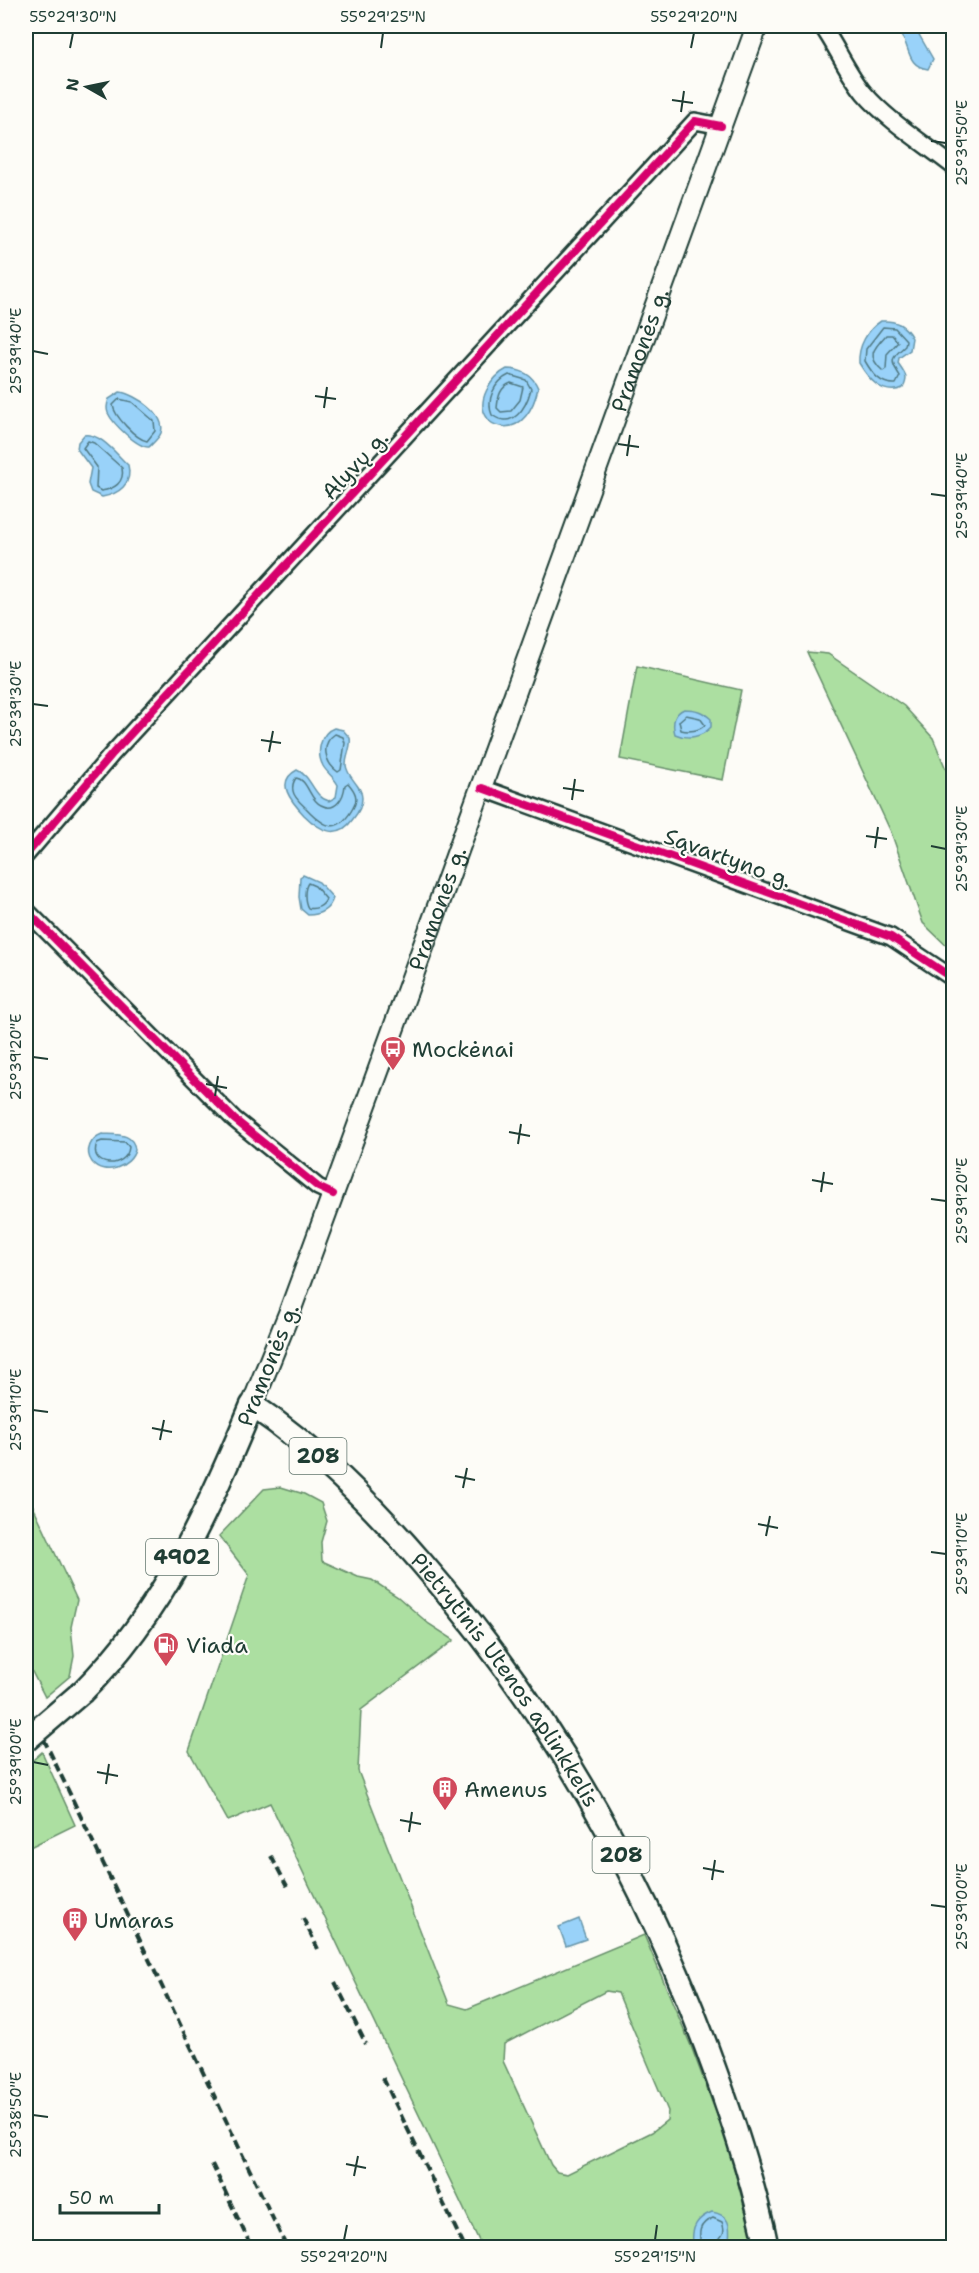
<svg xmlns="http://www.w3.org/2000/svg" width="979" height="2273" font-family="'Shantell Sans',sans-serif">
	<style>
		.green { fill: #acdfa1; stroke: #668e6a; stroke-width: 1.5; fill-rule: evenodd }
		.water { fill: #99d2f9; stroke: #6896aa; stroke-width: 1.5 }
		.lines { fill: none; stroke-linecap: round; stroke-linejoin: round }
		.shore { stroke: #507983; stroke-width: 1.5 }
		.minor-casing { stroke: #1f3d34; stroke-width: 20 }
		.major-casing { stroke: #1f3d34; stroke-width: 24 }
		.highway-casing { stroke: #1f3d34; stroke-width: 27 }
		.minor { stroke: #fdfcf7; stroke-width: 15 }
		.major { stroke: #fdfcf7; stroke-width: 20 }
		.highway { stroke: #fdfcf7; stroke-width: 22 }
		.rail { stroke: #1f3d34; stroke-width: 4; stroke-dasharray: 9 4.5; stroke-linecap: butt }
		.highway-bridge-casing { stroke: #1f3d34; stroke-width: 27; stroke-linecap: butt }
		.highway-bridge { stroke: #fdfcf7; stroke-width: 22 }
		.cycleway-casing { stroke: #fdfcf7; stroke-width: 11 }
		.cycleway { stroke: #d6006c; stroke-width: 8 }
		.ticks { fill: none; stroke: #1f3d34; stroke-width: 2 }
		.labels { text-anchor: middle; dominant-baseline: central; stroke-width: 4.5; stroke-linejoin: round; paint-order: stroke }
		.shield { fill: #fdfcf7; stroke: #62766e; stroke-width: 1.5 }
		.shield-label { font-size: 21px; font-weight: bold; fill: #1f3d34 }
		.street-label { font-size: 22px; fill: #1f3d34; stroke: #fdfcf7 }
		.poi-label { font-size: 22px; fill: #1f3d34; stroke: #fdfcf7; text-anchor: start }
		.neatline { fill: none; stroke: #1f3d34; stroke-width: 2 }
		.ticks-label { font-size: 15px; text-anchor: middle; fill: #1f3d34 }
	</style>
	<rect width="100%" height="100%" fill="#fdfcf7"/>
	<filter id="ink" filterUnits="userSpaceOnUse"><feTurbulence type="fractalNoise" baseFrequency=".0167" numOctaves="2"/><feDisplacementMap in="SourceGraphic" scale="12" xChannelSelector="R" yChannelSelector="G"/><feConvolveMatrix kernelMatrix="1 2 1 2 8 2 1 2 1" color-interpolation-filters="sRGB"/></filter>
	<g filter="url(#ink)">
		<g class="green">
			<path d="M 807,652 L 828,654 L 904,706 L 933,738 L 953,786 L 953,952 L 923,923 L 891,832 Z"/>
			<path d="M 637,666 L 741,690 L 723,780 L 620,759 Z"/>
			<path d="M 281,1487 L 304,1494 L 321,1503 L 327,1521 L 321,1542 L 322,1561 L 358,1577 L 372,1580 L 398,1597 L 429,1624 L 454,1640 L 361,1710 L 358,1771 L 449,2004 L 467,2009 L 644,1935 L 691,2046 L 727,2142 L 755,2247 L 482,2247 L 270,1803 L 228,1821 L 189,1751 L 249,1575 L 219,1536 L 264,1489 ZM 606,1991 L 618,1993 L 668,2111 L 667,2120 L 652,2132 L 567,2174 L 557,2172 L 551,2165 L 503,2061 L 504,2044 Z"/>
			<path d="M 26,1494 L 33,1506 L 77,1600 L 71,1627 L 74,1656 L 70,1676 L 45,1697 L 26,1660 Z"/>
			<path d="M 42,1752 L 75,1825 L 26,1849 L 26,1766 Z"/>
		</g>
		<g class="water">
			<path d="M 893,26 L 914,26 L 933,59 L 928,69 C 911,67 910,55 905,42 C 902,36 897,31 893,26 Z"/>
			<path d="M 881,321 C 896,320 905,325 912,338 L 910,350 L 899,358 L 898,363 C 905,373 909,377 903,388 C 882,397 868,378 859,363 C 858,346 867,330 881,321 Z"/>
			<path d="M 507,369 C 521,369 533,375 538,388 C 534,407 522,431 500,426 C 495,425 490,423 488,419 C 474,402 492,376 507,369 Z"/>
			<path d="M 120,392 C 135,394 167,415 161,433 C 159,438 153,443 149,447 C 138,448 113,424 108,413 C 106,408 107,404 109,399 Z"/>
			<path d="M 84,435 C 100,432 117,455 128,465 C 133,484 119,494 102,497 L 91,492 L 88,484 L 91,468 L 77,449 L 78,442 Z"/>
			<path d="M 684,709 C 696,709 702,711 711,719 L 711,727 C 702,737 688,740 675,734 C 672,723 673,714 684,709 Z"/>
			<path d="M 334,728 L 343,730 L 350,738 C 352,747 346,755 346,765 C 347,778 362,785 362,798 C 362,805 358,813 353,819 C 338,841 319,830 304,815 C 292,802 274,782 297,770 C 312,776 313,797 329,801 L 336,797 L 338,785 C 334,777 327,773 323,766 C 316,753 320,733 334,728 Z"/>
			<path d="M 303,875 L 319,882 L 333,898 C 330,909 320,915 308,915 L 301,909 L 299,897 L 300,877 Z"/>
			<path d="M 102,1134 C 115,1135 134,1132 135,1150 C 131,1167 104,1177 92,1162 C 84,1151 91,1138 102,1134 Z"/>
			<path d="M 579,1919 L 586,1939 L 566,1946 L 559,1927 Z"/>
			<path d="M 712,2212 C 729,2215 731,2225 729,2240 C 718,2248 704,2252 693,2244 C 691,2227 697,2218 712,2212 Z"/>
		</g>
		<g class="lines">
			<g class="shore">
				<path d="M 883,327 L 895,328 L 906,340 L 905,346 C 890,359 890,360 900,376 L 896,384 C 880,385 872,373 865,361 L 866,349 Z"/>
				<path d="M 886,335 L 892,335 L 898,342 L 887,354 L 886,369 L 883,371 C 866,356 873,349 886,335 Z"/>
				<path d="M 509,375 L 526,380 L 531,389 C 526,408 513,430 492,415 C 486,400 494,382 509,375 Z"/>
				<path d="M 511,383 L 523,387 L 520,400 L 511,411 L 501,412 L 497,408 C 498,397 500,387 511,383 Z"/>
				<path d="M 119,399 L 132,402 L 154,421 L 155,431 L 147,441 C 136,439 114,416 113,405 Z"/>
				<path d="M 88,441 L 94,443 L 122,468 C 125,483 114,489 101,491 L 96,488 L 97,467 L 83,448 Z"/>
				<path d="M 686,715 L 700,718 L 705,725 C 699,731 689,732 681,730 L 679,721 Z"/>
				<path d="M 335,734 L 343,737 L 345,743 L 341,770 L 338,772 C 325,763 320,744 335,734 Z"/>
				<path d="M 296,778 C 308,779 309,800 321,805 C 336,813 344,797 345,785 L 348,783 C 355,791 359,798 353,808 C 338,835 325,828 307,809 C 302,804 294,798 293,791 C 292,786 293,782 296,778 Z"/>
				<path d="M 308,883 L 315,886 L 326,899 C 324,906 315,910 308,908 C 304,901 304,889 308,883 Z"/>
				<path d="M 102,1141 L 125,1142 L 129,1147 C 127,1170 87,1168 97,1143 Z"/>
				<path d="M 701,2248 C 699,2234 697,2224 713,2218 L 722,2222 C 728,2238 717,2235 716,2248"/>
			</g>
			<defs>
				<g id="minor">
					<path d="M 822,26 C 837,47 847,72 864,93 C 889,122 924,143 954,167"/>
					<path d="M 482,788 L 891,937 L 954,979"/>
					<path d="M 26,855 L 113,753 L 695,121 L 721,126"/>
					<path d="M 26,910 L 234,1119 L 318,1187 L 333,1194"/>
				</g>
				<g id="major">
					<path id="s1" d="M 252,1405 L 290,1311 L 380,1066 L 757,26"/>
				</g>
				<g id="highway">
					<path id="s2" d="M 83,1691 C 164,1611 209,1508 252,1405 C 316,1448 371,1504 422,1563 C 552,1713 647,1881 714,2068 C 735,2126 755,2187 767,2248"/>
				</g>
			</defs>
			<use href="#minor" class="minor-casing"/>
			<use href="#major" class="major-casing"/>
			<use href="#highway" class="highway-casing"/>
			<use href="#minor" class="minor"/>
			<use href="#major" class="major"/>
			<use href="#highway" class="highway"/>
			<g class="rail">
				<path d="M 26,1702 L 287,2248"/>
				<path d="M 271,1856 L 287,1886"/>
				<path d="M 303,1918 L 318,1949"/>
				<path d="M 335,1982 L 366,2044"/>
				<path d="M 383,2078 L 465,2248"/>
				<path d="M 212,2164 L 252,2248"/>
			</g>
			<defs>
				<path id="highway-bridge" d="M 26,1740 L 83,1691"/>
			</defs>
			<use href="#highway-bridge" class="highway-bridge-casing"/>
			<use href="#highway-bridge" class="highway-bridge"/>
			<defs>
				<g id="cycleway">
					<path d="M 482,788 L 891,937 L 954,979"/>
					<path d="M 26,855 L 113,753 L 695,121 L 721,126"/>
					<path d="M 26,910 L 234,1119 L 318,1187 L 333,1194"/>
				</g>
			</defs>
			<use href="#cycleway" class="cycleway-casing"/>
			<use href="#cycleway" class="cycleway"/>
		</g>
	</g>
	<path class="ticks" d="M 70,48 L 73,33M 381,48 L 383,33M 691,48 L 694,33M 672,100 L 693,103M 681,112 L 684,91M 931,141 L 946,143M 33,351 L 48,354M 315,396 L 336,399M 324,408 L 327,387M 618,444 L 639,447M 627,456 L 630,435M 931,494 L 946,496M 33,704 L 48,706M 261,740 L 281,743M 269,752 L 273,731M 563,788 L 584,791M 572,800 L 575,779M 866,836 L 887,839M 931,846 L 946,849M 875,848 L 878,827M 33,1057 L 48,1059M 206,1084 L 227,1088M 215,1096 L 218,1076M 509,1132 L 530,1136M 518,1144 L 521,1124M 812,1180 L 833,1184M 821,1192 L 824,1172M 931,1199 L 946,1201M 33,1410 L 48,1412M 152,1428 L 172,1432M 160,1440 L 164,1420M 455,1476 L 475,1480M 463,1488 L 467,1468M 758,1524 L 778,1528M 766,1536 L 770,1516M 931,1552 L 946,1554M 33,1762 L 48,1765M 97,1772 L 118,1776M 106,1784 L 109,1764M 400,1820 L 421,1824M 409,1832 L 412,1812M 703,1868 L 724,1872M 712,1880 L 715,1860M 931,1905 L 946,1907M 33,2115 L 48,2117M 346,2164 L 366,2168M 354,2176 L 358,2156M 344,2240 L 347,2225M 655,2240 L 657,2225"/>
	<defs>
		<symbol id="bus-pin" viewBox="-11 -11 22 30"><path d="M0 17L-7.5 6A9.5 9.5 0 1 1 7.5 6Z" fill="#d1495b" stroke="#fdfcf7"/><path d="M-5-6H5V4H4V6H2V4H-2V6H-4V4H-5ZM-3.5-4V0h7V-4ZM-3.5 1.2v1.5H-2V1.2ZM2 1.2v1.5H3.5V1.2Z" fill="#fff"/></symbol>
		<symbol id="fuel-pin" viewBox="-11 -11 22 30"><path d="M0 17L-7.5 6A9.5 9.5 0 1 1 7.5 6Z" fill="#d1495b" stroke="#fdfcf7"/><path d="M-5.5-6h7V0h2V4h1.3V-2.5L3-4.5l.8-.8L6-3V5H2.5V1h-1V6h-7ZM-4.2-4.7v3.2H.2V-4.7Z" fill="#fff"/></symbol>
		<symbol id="building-pin" viewBox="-11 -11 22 30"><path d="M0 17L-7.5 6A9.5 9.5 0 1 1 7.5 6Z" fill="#d1495b" stroke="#fdfcf7"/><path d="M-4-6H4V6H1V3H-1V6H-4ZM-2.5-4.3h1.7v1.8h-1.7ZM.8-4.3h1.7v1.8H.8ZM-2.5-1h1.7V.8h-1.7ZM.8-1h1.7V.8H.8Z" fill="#fff"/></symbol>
	</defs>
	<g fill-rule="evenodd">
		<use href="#bus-pin" x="378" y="1034" width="30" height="40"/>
		<use href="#fuel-pin" x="151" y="1630" width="30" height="40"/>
		<use href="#building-pin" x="430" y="1774" width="30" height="40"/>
		<use href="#building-pin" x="60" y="1905" width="30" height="40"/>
	</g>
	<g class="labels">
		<g class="shield">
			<rect x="289.5" y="1438" width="57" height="36" rx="4.5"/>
			<rect x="146" y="1539" width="72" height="36" rx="4.5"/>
			<rect x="592.5" y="1837" width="57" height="36" rx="4.5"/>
		</g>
		<g class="shield-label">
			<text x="318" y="1456">208</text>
			<text x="182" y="1557">4902</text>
			<text x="621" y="1855">208</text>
		</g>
		<g class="street-label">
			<text stroke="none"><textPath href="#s1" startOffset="1124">Pramonės g.</textPath></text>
			<text transform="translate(355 465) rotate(-47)">Alyvų g.</text>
			<text transform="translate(728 858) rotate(20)">Sąvartyno g.</text>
			<text stroke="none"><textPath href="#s1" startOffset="530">Pramonės g.</textPath></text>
			<text transform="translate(268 1365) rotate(-68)">Pramonės g.</text>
			<text stroke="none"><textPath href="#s2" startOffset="711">Pietrytinis Utenos aplinkkelis</textPath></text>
		</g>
		<g class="poi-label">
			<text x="412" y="1049">Mockėnai</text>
			<text x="186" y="1645">Viada</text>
			<text x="464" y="1789">Amenus</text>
			<text x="94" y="1920">Umaras</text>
		</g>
	</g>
	<rect width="979" height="2273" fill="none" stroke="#fdfcf7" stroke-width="66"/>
	<g transform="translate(87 87) rotate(279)" stroke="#fdfcf7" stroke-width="4.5" paint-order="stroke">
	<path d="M0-4.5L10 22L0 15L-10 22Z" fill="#1f3d34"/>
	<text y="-9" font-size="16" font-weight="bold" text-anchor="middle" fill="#1f3d34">N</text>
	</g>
	<path d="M60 2204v9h99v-9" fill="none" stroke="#1f3d34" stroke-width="3"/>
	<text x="69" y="2204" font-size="18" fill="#1f3d34" stroke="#fdfcf7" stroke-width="4.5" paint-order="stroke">50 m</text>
	<rect x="33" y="33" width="913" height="2207" class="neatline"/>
	<g class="ticks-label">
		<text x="73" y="22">55°29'30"N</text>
		<text x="383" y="22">55°29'25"N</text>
		<text x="694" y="22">55°29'20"N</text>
		<text transform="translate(962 143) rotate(-90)" y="5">25°39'50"E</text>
		<text transform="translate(16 351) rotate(-90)" y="5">25°39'40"E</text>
		<text transform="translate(962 496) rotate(-90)" y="5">25°39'40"E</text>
		<text transform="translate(16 704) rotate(-90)" y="5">25°39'30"E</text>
		<text transform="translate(962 849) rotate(-90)" y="5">25°39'30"E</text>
		<text transform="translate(16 1057) rotate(-90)" y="5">25°39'20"E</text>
		<text transform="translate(962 1201) rotate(-90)" y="5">25°39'20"E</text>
		<text transform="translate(16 1410) rotate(-90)" y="5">25°39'10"E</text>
		<text transform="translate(962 1554) rotate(-90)" y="5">25°39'10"E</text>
		<text transform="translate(16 1762) rotate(-90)" y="5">25°39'00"E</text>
		<text transform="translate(962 1907) rotate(-90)" y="5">25°39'00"E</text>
		<text transform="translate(16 2115) rotate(-90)" y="5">25°38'50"E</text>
		<text x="344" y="2262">55°29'20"N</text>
		<text x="655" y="2262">55°29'15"N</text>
	</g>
</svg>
